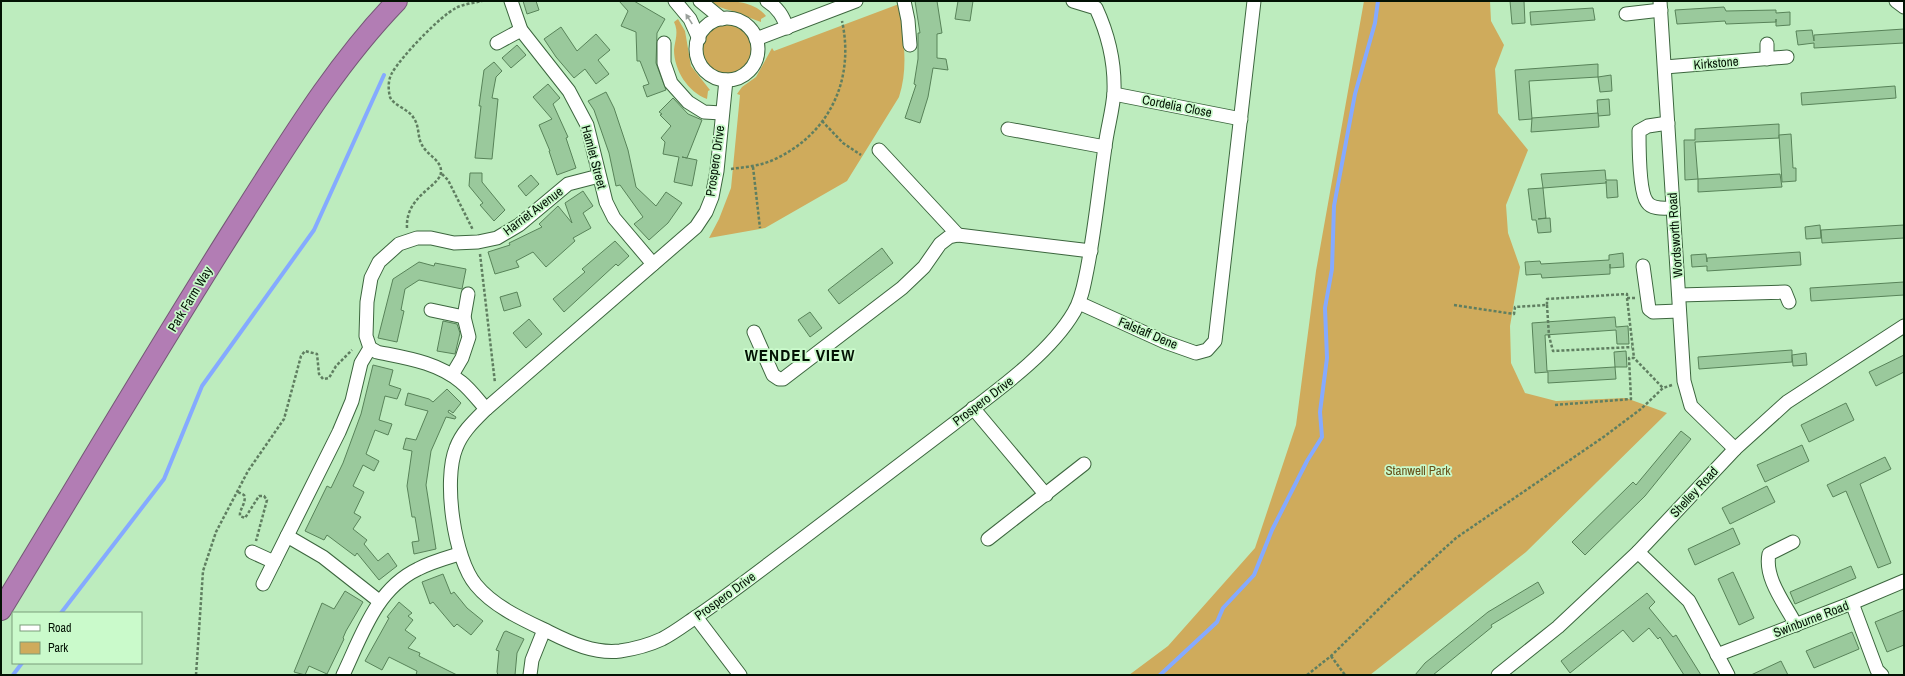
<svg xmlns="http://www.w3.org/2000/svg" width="1905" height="676" font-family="'Archivo Narrow',sans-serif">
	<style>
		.green { fill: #cfab5c }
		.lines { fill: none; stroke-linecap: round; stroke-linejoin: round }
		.stream { stroke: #85aaff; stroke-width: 4 }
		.building { fill: #9ac99c; stroke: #588359 }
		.minor-casing { stroke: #3c663e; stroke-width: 15 }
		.highway-casing { stroke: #755876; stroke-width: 22 }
		.path { stroke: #5f7e60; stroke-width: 2.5; stroke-dasharray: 3 2; stroke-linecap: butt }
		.minor { stroke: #fff; stroke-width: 13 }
		.highway { stroke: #b27db4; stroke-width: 20 }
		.oneway { fill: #9aa09b }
		.labels { text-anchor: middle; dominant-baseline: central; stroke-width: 3.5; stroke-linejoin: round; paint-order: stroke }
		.street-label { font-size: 13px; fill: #031204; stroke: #cafacb }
		.park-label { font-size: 13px; fill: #67501a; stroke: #cafacb }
		.district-label { font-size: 17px; font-weight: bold; letter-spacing: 1px; fill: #031204; stroke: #cafacb }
	</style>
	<rect width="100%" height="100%" fill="#bdecbe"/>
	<g class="green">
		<path d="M 710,1 C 731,1 753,0 766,16 L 761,19 L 761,22 C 754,20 749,17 743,15 C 731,9 720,10 710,1 Z"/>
		<path d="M 1364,1 L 1490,1 L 1491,21 L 1504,45 L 1495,69 L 1498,113 L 1528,150 L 1506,205 L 1508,233 L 1520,267 L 1510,326 L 1511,363 L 1525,393 L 1556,401 L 1626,398 L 1667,413 L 1526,552 L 1370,675 L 1129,675 L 1168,646 L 1255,548 L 1296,425 L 1316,271 Z"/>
		<path d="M 899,4 C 903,35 909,67 899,97 L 847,181 L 765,228 L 709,238 L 719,219 L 731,188 L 740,95 L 737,94 L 742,87 L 756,77 L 772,48 L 774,51 Z"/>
		<path d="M 678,19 L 685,31 L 691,66 L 710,90 L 708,91 L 707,99 C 688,92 674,70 674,50 C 675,40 679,32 674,22 Z"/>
		<circle cx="727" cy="50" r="25"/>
	</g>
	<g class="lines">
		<g class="stream">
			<path d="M 61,613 L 164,479 L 202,386 L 314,230 L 384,75"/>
			<path d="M 13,675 L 22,663"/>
			<path d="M 1160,675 L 1217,622 L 1223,608 L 1254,575 L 1272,530 L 1307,461 L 1322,437 L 1320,412 L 1327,358 L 1325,308 L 1332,269 L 1334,206 L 1355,94 L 1375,23 L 1378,1"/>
		</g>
	</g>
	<g class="building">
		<path d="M 523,1 L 536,1 L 539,10 L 527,14 Z"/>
		<path d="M 619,1 L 634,1 L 665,19 L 657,33 L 656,63 L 666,90 L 647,97 L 643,86 L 649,84 L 640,61 L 637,61 L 636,32 L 621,26 L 628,11 Z"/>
		<path d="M 915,1 L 937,1 L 942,33 L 937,34 L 937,58 L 946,59 L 948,70 L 933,68 L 928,97 L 920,123 L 905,118 L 916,85 L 914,84 L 918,59 L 918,33 L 920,33 Z"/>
		<path d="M 958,1 L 973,1 L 970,21 L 955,19 Z"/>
		<path d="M 1510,1 L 1524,1 L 1525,23 L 1512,24 Z"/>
		<path d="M 1724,7 L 1726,11 L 1776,10 L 1776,13 L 1790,12 L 1790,25 L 1776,26 L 1776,19 L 1776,22 L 1726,24 L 1725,21 L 1677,24 L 1675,10 Z"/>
		<path d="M 1593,8 L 1595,20 L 1531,25 L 1530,12 Z"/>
		<path d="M 561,27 L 577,51 L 596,34 L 610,50 L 598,60 L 609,74 L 596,84 L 585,69 L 574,78 L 556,57 L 544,39 Z"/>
		<path d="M 1904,29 L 1904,43 L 1814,48 L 1814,43 L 1798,45 L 1796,31 L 1812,30 L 1814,41 L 1814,35 Z"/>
		<path d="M 517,45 L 526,55 L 511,68 L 502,58 Z"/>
		<path d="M 494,62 L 502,71 L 496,77 L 492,98 L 498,99 L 492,159 L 475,158 L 481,106 L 479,106 L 484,70 Z"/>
		<path d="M 1598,64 L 1598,77 L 1529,81 L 1532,119 L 1519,120 L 1515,70 Z"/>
		<path d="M 1611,75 L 1612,91 L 1600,92 L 1598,77 Z"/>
		<path d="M 548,84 L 560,98 L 553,104 L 568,137 L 566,138 L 576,168 L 557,175 L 549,151 L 550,151 L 539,125 L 552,119 L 533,97 Z"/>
		<path d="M 1895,86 L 1896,98 L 1802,105 L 1801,93 Z"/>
		<path d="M 606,92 L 614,108 L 628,150 L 636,187 L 656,206 L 666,192 L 682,203 L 668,223 L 649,240 L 634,224 L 643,217 L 620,185 L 616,186 L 609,153 L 594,110 L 588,101 Z"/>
		<path d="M 673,98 L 688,114 L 702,120 L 687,158 L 682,157 L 697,160 L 692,186 L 674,182 L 679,157 L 663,154 L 665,142 L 661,138 L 671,126 L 660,115 L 662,114 L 659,112 Z"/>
		<path d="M 1609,99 L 1610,115 L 1598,116 L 1597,100 Z"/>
		<path d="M 1598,113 L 1599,127 L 1531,132 L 1532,118 Z"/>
		<path d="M 1779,124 L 1779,138 L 1695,142 L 1698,179 L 1685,180 L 1684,140 L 1695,140 L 1695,129 Z"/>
		<path d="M 1791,134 L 1793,168 L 1796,168 L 1796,181 L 1782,182 L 1779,135 Z"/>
		<path d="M 1605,170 L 1606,180 L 1617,180 L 1618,197 L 1607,198 L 1606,181 L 1606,183 L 1543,188 L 1546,218 L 1538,219 L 1550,218 L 1551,232 L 1538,233 L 1536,220 L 1532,220 L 1528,189 L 1543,188 L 1541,174 Z"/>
		<path d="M 470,173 L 482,173 L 482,182 L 505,210 L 494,221 L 480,205 L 483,203 L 469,186 Z"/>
		<path d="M 1780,174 L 1782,187 L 1698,192 L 1698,179 Z"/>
		<path d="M 531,175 L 539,184 L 526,196 L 518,186 Z"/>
		<path d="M 583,191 L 593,206 L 583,213 L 591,228 L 573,238 L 575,241 L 546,267 L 533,252 L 516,261 L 519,267 L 495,274 L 488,252 L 510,245 L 509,243 L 542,227 L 539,224 L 558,206 L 572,223 L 565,203 Z"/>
		<path d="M 1820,225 L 1821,238 L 1806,239 L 1805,227 Z"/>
		<path d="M 1904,225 L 1904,238 L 1822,243 L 1821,230 Z"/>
		<path d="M 615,241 L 629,256 L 618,266 L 616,264 L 564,312 L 553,299 L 585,272 L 582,269 Z"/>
		<path d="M 882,248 L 893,263 L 839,304 L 828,290 Z"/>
		<path d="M 1800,252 L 1801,265 L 1707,271 L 1707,266 L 1692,267 L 1691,255 L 1706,254 L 1707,262 L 1707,258 Z"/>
		<path d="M 1623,253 L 1624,267 L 1610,268 L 1610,264 L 1610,274 L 1542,278 L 1541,274 L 1526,275 L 1525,262 L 1540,261 L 1541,264 L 1609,260 L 1609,255 Z"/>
		<path d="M 419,262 L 434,266 L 435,263 L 466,269 L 462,289 L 419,280 L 405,289 L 401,310 L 404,311 L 397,342 L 378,338 L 393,279 Z"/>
		<path d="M 1904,282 L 1904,295 L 1811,301 L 1810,288 Z"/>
		<path d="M 517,292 L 521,306 L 504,311 L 500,297 Z"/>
		<path d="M 810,312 L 822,328 L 810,337 L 798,320 Z"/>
		<path d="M 1615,317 L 1616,327 L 1628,326 L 1629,344 L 1617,344 L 1616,330 L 1545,335 L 1547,371 L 1615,367 L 1614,352 L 1626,351 L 1627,367 L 1615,367 L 1616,379 L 1548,383 L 1548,372 L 1535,373 L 1532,323 Z"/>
		<path d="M 529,319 L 542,334 L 526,348 L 513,333 Z"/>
		<path d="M 443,321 L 457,324 L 460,333 L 455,354 L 437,351 Z"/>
		<path d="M 1792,350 L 1792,362 L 1699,369 L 1698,357 Z"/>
		<path d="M 1806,353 L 1807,365 L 1793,366 L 1792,355 Z"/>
		<path d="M 1904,355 L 1904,372 L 1876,386 L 1869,372 Z"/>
		<path d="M 373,365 L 393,370 L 389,385 L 401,389 L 397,399 L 385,396 L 379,420 L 392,424 L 388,435 L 375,430 L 366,454 L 379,461 L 374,471 L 363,465 L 353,486 L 364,492 L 354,513 L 361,517 L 353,529 L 367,540 L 364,544 L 378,561 L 388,553 L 397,566 L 379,580 L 357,553 L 355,556 L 327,535 L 324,540 L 305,531 L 327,486 L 331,488 L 343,463 L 361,414 Z"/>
		<path d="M 447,389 L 461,403 L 453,413 L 449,410 L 448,412 L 456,417 L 455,419 L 446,417 L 431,451 L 426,485 L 436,549 L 414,554 L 412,542 L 419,541 L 415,517 L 412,517 L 407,486 L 412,451 L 403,449 L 406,438 L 416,440 L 428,411 L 405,405 L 408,393 L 429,399 L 433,402 Z"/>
		<path d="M 1846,403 L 1854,420 L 1809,442 L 1801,425 Z"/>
		<path d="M 1681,431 L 1691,439 L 1645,496 L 1585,555 L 1572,542 L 1633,482 L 1636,485 Z"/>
		<path d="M 1802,445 L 1809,461 L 1765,482 L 1757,465 Z"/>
		<path d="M 1885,457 L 1891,469 L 1860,484 L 1891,563 L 1878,568 L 1846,491 L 1833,497 L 1827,485 Z"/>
		<path d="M 1767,486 L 1775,502 L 1730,524 L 1722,508 Z"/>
		<path d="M 1733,528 L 1740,544 L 1695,565 L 1688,549 Z"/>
		<path d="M 1851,566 L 1856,578 L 1795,604 L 1790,592 Z"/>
		<path d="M 1733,572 L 1754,618 L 1739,625 L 1718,579 Z"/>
		<path d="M 443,574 L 451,594 L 454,592 L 467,608 L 483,621 L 471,635 L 457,624 L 454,627 L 433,602 L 430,604 L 422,582 Z"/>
		<path d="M 1538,582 L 1544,593 L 1491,625 L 1492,627 L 1433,675 L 1415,675 L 1425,663 L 1488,612 Z"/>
		<path d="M 345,591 L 363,602 L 346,631 L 343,638 L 344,639 L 327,674 L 309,666 L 305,675 L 294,672 L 322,603 L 334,609 Z"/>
		<path d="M 1647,593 L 1655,602 L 1649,608 L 1673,637 L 1676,635 L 1701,675 L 1684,675 L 1660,637 L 1658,639 L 1649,628 L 1633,642 L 1623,630 L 1570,673 L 1561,661 Z"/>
		<path d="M 399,602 L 412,613 L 408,616 L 413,620 L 405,630 L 416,638 L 408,648 L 420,653 L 419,656 L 457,675 L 416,675 L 417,671 L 389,657 L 382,670 L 365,661 L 389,618 L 387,617 Z"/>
		<path d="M 1904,610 L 1904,645 L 1887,652 L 1875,622 Z"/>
		<path d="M 506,631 L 524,639 L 517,653 L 515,675 L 498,675 L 497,672 L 499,651 L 496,650 L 504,632 Z"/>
		<path d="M 1852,632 L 1859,649 L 1814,668 L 1806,651 Z"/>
		<path d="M 1781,661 L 1788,675 L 1751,675 Z"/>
	</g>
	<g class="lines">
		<defs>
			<g id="minor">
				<path d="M 511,1 L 521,30 L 569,91 L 587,125 L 606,202 L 614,218 L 653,264"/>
				<path d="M 675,1 L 690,19 L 699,39"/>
				<path d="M 700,1 L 722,19"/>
				<path d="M 767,1 C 778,8 783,16 787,28"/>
				<path d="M 904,1 L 908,20 L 910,45"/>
				<path d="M 1660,1 L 1684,381 L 1691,406 L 1735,449"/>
				<path d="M 1896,1 L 1904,7"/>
				<path d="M 1626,14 L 1661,10"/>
				<circle cx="727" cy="49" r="31"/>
				<path d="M 756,39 L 856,1"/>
				<path d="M 497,43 L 521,30"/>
				<path d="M 664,43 L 664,63 L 671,83 L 688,102 L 704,112 L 722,113"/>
				<path d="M 1767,44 L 1767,59"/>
				<path d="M 1665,67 L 1787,57"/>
				<path d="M 726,80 L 717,171 L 712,197 L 706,212 L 696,227 L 486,409 C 474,421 462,432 456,448 C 443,480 454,559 476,585 C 494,607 524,620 549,632 C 571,643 595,654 620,651 C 634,649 649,645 662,639 C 672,634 683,626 693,619 C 729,595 763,568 798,542 C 850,503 901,464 952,425 C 992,394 1049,355 1074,312 C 1082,299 1084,284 1087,270 C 1095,229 1099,188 1105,147 C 1107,129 1113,110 1114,92 C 1115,63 1108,34 1096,8 L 1073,1"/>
				<path d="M 1114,94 L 1241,119"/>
				<path d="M 1668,123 L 1648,126 L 1639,131 C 1639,146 1639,192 1647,202 C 1652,210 1665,208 1673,208"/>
				<path d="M 1008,129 L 1105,147"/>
				<path d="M 879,150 L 958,235"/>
				<path d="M 1643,266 L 1649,309 L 1653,312 L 1679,311"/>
				<path d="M 1679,295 L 1785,292 L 1789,302"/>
				<path d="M 1079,303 L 1165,342 L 1196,353 L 1207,350 L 1215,341 L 1254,1"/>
				<path d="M 431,310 L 464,317"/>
				<path d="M 754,332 L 773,375 L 779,379 L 783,379 L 902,288 L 924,267 L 940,244 L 949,237 L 958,235 L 1091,251"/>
				<path d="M 452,375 L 462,358 L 469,337 L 464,317 L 468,294"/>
				<path d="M 973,408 L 1046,495"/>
				<path d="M 486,409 C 478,400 470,389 461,382 C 437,362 406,358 377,352 L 370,348 L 366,336 L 367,302 L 371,278 L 379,262 L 399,244 L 417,238 L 431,238 L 454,243 L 478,242 L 497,238 L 519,225 L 568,184 L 599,176"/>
				<path d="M 287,536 L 323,557 L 379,601"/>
				<path d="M 988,539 L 1084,464"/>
				<path d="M 1793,542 L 1769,554 C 1764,578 1785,604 1796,625"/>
				<path d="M 252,552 L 274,562"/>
				<path d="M 1638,552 L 1689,601 L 1728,675"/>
				<path d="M 263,584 L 339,432 L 352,401 L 361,363 L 370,348"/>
				<path d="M 1852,603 L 1877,670 L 1882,675"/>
				<path d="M 696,617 L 740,675"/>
				<path d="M 1717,655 L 1852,603 L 1904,581"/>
				<path d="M 343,675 C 362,635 376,589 418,569 C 431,562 446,558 459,554"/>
				<path d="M 530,675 L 532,660 L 544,630"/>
				<path d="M 1498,675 L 1558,627 L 1638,552 L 1735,449 L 1787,402 L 1904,326"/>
			</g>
			<path id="highway" d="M 1,610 C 81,479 159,346 241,217 C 289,142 335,65 397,1"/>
		</defs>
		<use href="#minor" class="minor-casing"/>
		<use href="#highway" class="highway-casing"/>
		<g class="path">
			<path d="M 822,121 L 843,143 L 861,155"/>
			<path d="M 753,167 L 760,228"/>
			<path d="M 731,169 C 745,167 760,166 773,160 C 829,135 855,80 842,21"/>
			<path d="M 442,174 L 448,180 L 473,230"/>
			<path d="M 407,228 C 405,195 442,186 441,171 C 441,160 427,155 422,145 C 417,137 420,126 413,117 C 408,109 393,105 390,97 C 388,89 388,80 392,73 C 401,57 440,16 456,8 C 463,4 474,3 482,1"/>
			<path d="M 480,254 L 495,383"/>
			<path d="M 1627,298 L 1634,358"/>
			<path d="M 1454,305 L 1514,314 L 1515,307 L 1547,305 L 1547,299 L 1627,294 L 1627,298 L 1635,298"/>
			<path d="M 1547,305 L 1549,336 L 1553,351 L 1632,347"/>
			<path d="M 1555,405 L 1631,399 L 1629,358 L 1634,358 L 1663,388"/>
			<path d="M 238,492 L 244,495 C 247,503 239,509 240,516 L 245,518 L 259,496 L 264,496 L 267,500 L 256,541"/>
			<path d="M 1331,656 L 1345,675"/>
			<path d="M 196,675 L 203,571 L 216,532 L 248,471 L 284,419 L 301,356 L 305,351 L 317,354 L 319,374 L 323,379 L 329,378 L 336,366 L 352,350"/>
			<path d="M 1307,675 L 1331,656 L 1390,598 L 1456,538 L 1605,436 L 1641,409 L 1663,388 L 1672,385"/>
		</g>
		<use href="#minor" class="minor"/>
		<use href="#highway" class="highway"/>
	</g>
	<defs><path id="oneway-solid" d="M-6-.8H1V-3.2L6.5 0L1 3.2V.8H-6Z"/></defs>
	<use class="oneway" href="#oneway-solid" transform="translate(689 19) rotate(-123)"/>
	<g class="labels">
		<g class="street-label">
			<text transform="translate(1716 63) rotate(-5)">Kirkstone</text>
			<text transform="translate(1177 106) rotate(11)">Cordelia Close</text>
			<text transform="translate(594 157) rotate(75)">Hamlet Street</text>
			<text transform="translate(715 161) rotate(-82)">Prospero Drive</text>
			<text transform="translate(533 211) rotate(-37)">Harriet Avenue</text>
			<text transform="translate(1675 235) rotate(-94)">Wordsworth Road</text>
			<text transform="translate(190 299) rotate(-59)">Park Farm Way</text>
			<text transform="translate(1148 333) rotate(23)">Falstaff Dene</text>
			<text transform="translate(983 401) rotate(-37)">Prospero Drive</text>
			<text transform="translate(1694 492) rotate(-47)">Shelley Road</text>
			<text transform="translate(725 596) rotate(-36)">Prospero Drive</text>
			<text transform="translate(1811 619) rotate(-21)">Swinburne Road</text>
		</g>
		<g class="park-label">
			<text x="1418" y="470">Stanwell Park</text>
		</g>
		<g class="district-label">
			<text x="800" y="354">WENDEL VIEW</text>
		</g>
	</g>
	<rect width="1905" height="676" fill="none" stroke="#031204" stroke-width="4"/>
	<rect x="12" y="612" width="130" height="52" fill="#cafacb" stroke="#7a9d7b"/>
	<rect x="20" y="625" width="20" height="6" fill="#ffffff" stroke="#7a9d7b"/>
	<text x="48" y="632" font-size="12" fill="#031204">Road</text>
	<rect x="20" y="642" width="20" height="12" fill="#cfab5c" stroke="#7a9d7b"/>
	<text x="48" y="652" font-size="12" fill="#031204">Park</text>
</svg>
